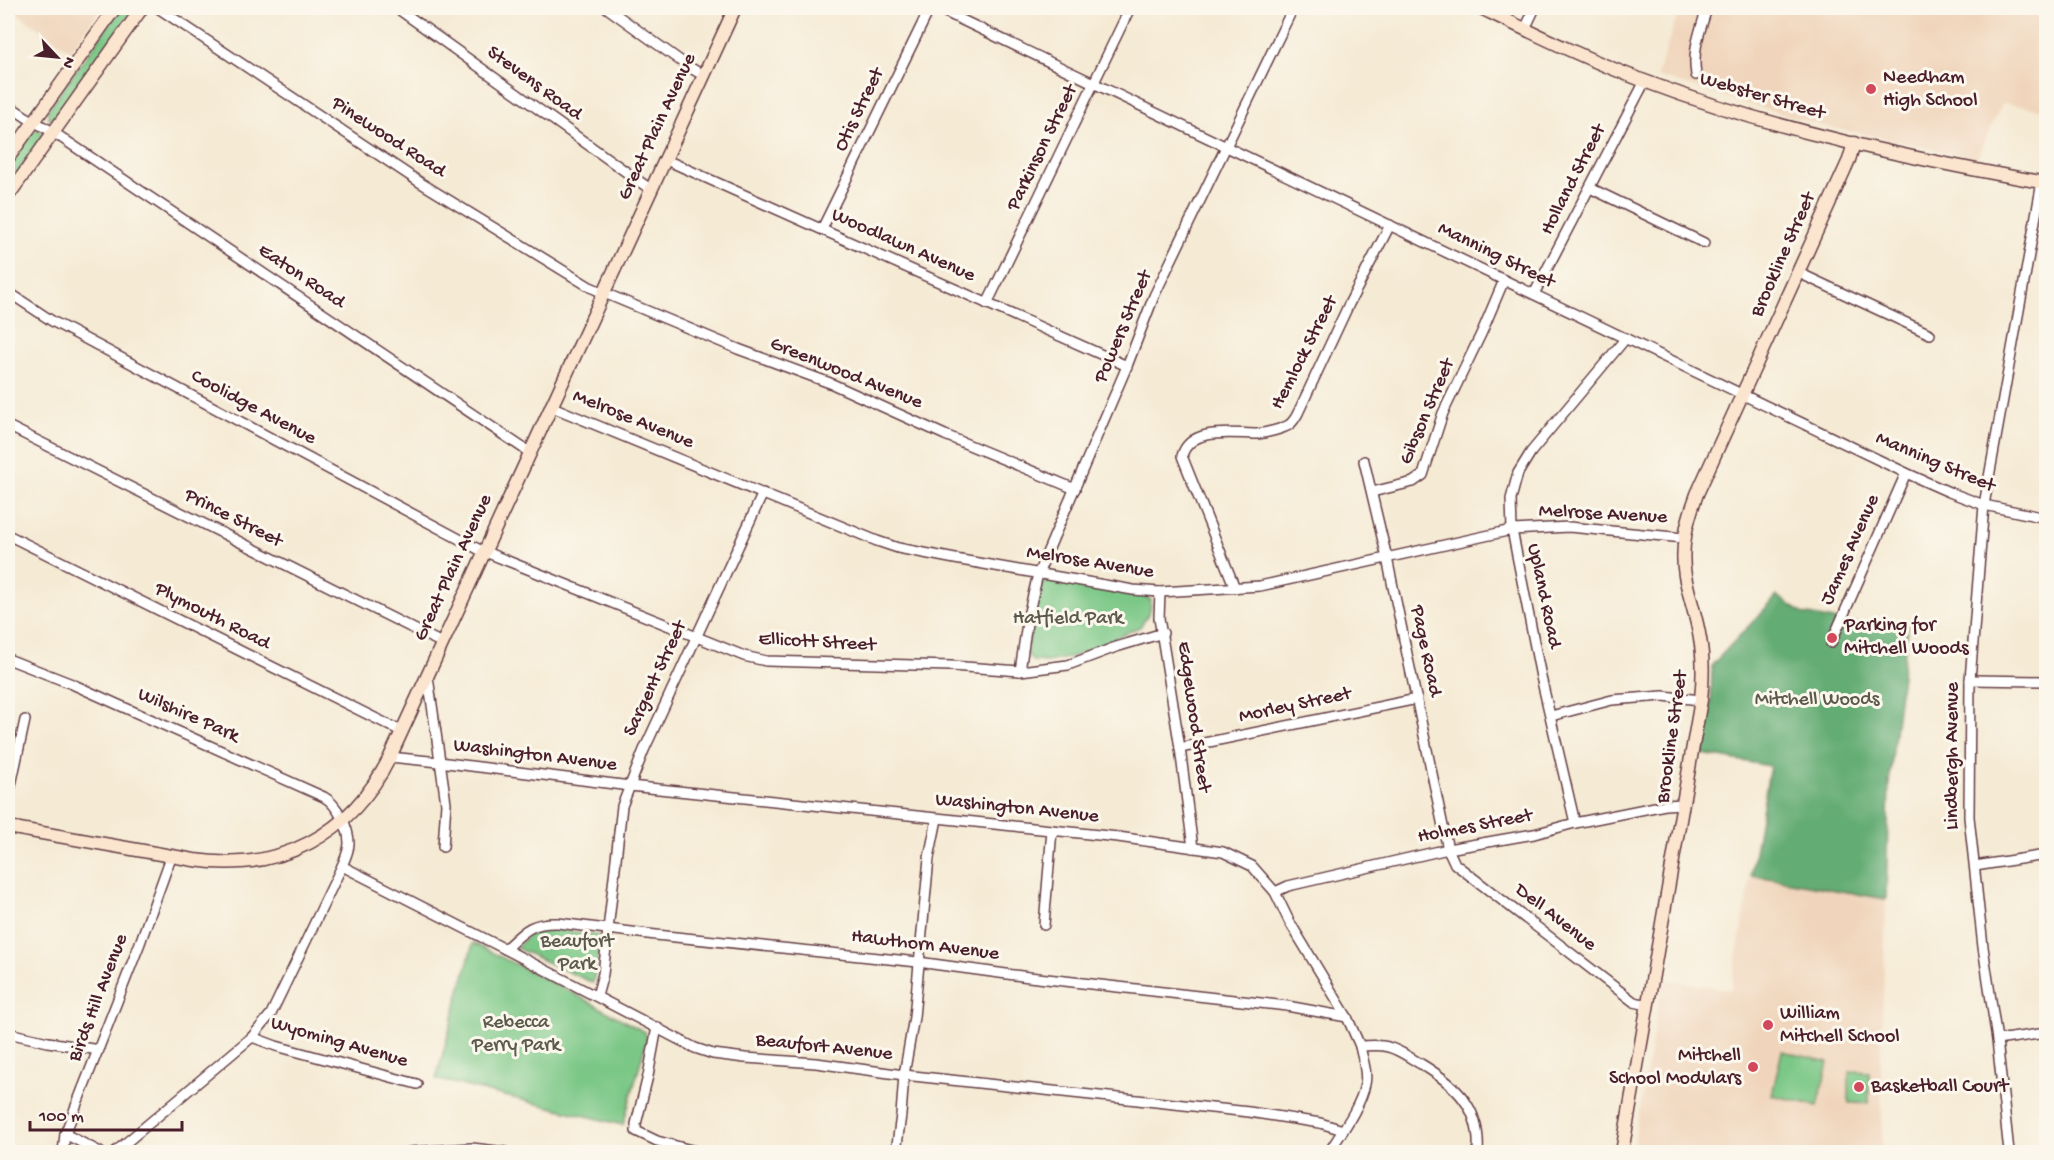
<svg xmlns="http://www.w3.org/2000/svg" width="2054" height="1160" font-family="'Gochi Hand',sans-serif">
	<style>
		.built { fill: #f0d5bc }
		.green { fill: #7ac786; stroke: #627358; stroke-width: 1.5 }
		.forest { fill: #63ac73; stroke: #56664f; stroke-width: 1.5 }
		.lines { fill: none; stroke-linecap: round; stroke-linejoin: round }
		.street-casing { stroke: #643d44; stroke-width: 12 }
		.secondary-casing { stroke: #643d44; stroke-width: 15 }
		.street { stroke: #fff; stroke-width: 9 }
		.secondary { stroke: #fbe5cf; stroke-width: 12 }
		.poi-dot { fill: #d1495b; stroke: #fbf7ec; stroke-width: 2 }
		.labels { text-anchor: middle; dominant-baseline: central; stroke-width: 6; stroke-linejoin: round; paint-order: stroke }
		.poi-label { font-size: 20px; fill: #4a1f2b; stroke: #fbf7ec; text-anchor: start }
		.street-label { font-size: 20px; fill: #4a1f2b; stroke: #fbf7ec }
		.park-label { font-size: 20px; fill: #5b5a4b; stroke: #fbf7ec }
	</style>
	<rect width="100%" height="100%" fill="#fbf7ec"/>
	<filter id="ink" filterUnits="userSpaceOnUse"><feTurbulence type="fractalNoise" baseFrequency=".0167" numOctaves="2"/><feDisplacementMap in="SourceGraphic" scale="12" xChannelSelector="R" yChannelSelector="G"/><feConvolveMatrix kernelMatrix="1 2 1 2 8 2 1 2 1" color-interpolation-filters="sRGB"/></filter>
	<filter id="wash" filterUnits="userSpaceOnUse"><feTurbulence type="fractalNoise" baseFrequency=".008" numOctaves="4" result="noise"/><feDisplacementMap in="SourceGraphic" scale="24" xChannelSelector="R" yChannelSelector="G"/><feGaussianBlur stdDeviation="1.35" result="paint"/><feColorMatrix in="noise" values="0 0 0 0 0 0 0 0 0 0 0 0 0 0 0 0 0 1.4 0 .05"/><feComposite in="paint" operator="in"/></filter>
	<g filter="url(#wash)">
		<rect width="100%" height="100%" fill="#f5ead4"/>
		<g class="built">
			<path d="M 10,8 L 101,8 L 70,51 Z"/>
			<path d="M 1680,8 L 2046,8 L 2046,110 L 2002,103 L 1977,159 L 1820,125 L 1657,76 Z"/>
			<path d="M 1751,875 L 1886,899 L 1881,1060 L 1882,1152 L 1632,1152 L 1663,979 L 1731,990 Z"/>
		</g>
		<g class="green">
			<path d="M 121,8 L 136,8 L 56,119 L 49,119 L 47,111 Z"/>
			<path d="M 37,129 L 44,133 L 43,137 L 8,187 L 8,166 L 32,131 Z"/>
			<path d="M 1050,580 L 1143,595 L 1151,600 L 1150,611 L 1140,627 L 1072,657 L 1047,662 L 1033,661 L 1027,654 L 1036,597 L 1042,584 Z"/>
			<path d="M 535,929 L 556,929 L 602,936 L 593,983 L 516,948 Z"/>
			<path d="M 473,943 L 571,992 L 645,1032 L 647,1039 L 623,1125 L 436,1079 Z"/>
			<path d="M 1782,1051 L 1828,1062 L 1818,1106 L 1772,1095 Z"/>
			<path d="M 1849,1071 L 1869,1072 L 1869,1103 L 1849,1103 Z"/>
		</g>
		<path class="forest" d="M 1777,596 L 1804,614 L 1847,623 L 1908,624 L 1889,784 L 1886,899 L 1751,875 L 1770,766 L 1702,754 L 1711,700 L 1712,665 Z"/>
	</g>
	<g filter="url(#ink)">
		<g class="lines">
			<defs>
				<g id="street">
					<path d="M 158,8 L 421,183 L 590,287 L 738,349 L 830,383 L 945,435 L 1075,489"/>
					<path d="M 397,8 L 650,189"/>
					<path d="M 607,8 L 689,67 L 703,75"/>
					<path d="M 937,8 L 1906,473 L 1949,492 L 1984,505 L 2046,518"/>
					<path d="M 1525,29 L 1535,8"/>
					<path d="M 1696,75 C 1692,49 1700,32 1707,8"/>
					<path d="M 8,105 L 26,117 L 53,132 L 529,452"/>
					<path d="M 664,159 L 1127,366"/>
					<path d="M 1590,188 L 1704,243"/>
					<path d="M 822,229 L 930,8"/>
					<path d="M 1799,273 L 1930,334"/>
					<path d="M 8,292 L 52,321 L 478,549 L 744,656 L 766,661 L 951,666 L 1020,671 L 1068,665 L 1116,647 L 1163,633"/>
					<path d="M 1534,294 L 1645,81"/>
					<path d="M 987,304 L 1130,8"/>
					<path d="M 550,406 L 877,541 L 898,548 L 955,559 L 1133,590 L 1160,592 L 1260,586 L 1512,530 L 1569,527 L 1684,538"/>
					<path d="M 8,426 L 442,643"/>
					<path d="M 1364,461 L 1387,558 L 1445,836 L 1448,849 L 1455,864 L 1634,1002 L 1648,1005"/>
					<path d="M 1372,492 L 1413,482 L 1423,475 L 1443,413 L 1482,332 L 1504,280"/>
					<path d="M 8,535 L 401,731"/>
					<path d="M 1235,588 L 1182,456 C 1190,426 1234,434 1257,434 C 1266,433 1282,429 1289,425 C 1293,422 1296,417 1298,413 L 1349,304 L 1390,225"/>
					<path d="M 1160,592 L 1159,618 L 1180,748 L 1193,848"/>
					<path d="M 1831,643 L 1906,473"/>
					<path d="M 8,659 L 72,684 L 324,797 C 337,804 349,828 349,843 C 349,851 345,859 342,866 L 271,1014 L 252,1037 L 115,1152"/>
					<path d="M 1020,671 L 1028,616 L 1038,574 L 1127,366 L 1154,296 L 1293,8"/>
					<path d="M 428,677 L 446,803 L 443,847"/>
					<path d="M 1970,680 L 2046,681"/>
					<path d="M 1551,716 L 1612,700 L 1663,696 L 1701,700"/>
					<path d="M 1180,748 L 1417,699"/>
					<path d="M 390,757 L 439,762 L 630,786 L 1118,837 L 1223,852 L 1252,866 L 1275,892 L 1289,921 L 1347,1017 L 1360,1046 C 1368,1046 1379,1044 1388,1047 C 1400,1050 1410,1058 1421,1064 C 1456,1085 1481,1108 1478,1152"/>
					<path d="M 8,799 L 25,720"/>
					<path d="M 1575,823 L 1541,677 L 1512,530 L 1511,499 L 1518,473 L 1531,452 L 1626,338"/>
					<path d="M 342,866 L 505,949 L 695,1048 L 713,1054 L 745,1058 L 816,1063 L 904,1075 L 1249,1112 L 1320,1123 L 1343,1130"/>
					<path d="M 1975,866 L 2046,855"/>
					<path d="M 1275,892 L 1288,886 L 1448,849 L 1534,834 L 1575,823 L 1665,805 L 1683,804"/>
					<path d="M 1044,925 L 1052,830"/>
					<path d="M 505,949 C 524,931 531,922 558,923 L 656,935 L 918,962 L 1029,977 L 1287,1006 L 1347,1017"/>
					<path d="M 597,996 L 603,974 L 622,806 L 644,750 L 763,493"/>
					<path d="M 657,1027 L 648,1076 L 636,1124 L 636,1131 L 657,1141 L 699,1152"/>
					<path d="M 8,1033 L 48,1042 L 99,1050"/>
					<path d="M 252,1037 L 276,1046 L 417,1084"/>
					<path d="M 1997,1040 L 2046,1033"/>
					<path d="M 65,1134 L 100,1152"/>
					<path d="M 63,1152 L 65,1134 L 140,943 L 171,857"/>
					<path d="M 410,1152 L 472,1148 L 505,1152"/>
					<path d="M 896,1152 L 901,1115 L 904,1075 L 914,1017 L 929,858 L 937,819"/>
					<path d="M 1329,1152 C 1341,1133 1361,1106 1365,1084 C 1368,1072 1362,1058 1360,1046"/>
					<path d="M 2009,1152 L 1997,1040 L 1983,947 L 1969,817 L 1970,680 L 1984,505 L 2042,182"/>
				</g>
				<g id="secondary">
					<path d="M 1481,8 C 1535,34 1590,61 1647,82 C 1774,130 1913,159 2046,183"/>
					<path d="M 8,158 L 115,8"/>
					<path d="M 8,196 L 142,8"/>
					<path d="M 8,827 L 194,860 C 280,873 351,835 390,757 L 735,8"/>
					<path d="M 1622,1152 L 1701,700 C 1703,680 1704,660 1700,639 C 1697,618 1689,597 1685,576 C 1680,547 1687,521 1697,494 L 1849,160 L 1854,143"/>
				</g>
			</defs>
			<use href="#street" class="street-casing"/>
			<use href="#secondary" class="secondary-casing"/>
			<use href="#street" class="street"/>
			<use href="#secondary" class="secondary"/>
		</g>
	</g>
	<g class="poi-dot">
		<circle cx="1871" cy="89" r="6"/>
		<circle cx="1832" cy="638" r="6"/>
		<circle cx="1768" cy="1025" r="6"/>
		<circle cx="1753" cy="1067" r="6"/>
		<circle cx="1859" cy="1087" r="6"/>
	</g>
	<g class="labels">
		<g class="poi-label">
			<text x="1883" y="78">Needham<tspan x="1883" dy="23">High School</tspan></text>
			<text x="1844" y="626">Parking for<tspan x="1844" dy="23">Mitchell Woods</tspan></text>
			<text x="1780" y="1014">William<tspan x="1780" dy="23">Mitchell School</tspan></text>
			<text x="1741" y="1056" text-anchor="end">Mitchell<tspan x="1741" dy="23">School Modulars</tspan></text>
			<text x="1871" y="1087">Basketball Court</text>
		</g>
		<g class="street-label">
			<text transform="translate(534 84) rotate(36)">Stevens Road</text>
			<text transform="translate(1762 97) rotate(16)">Webster Street</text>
			<text transform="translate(860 110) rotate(-64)">Otis Street</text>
			<text transform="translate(658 127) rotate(-65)">Great Plain Avenue</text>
			<text transform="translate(388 138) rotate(33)">Pinewood Road</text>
			<text transform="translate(1043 148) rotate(-64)">Parkinson Street</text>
			<text transform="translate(1574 180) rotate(-63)">Holland Street</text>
			<text transform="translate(903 246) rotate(24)">Woodlawn Avenue</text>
			<text transform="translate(1784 255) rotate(-66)">Brookline Street</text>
			<text transform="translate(1496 256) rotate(26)">Manning Street</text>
			<text transform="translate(301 277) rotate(34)">Eaton Road</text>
			<text transform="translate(1124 327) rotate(-67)">Powers Street</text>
			<text transform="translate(1305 353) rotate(-63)">Hemlock Street</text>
			<text transform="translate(846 374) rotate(22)">Greenwood Avenue</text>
			<text transform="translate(253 408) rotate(28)">Coolidge Avenue</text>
			<text transform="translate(1428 412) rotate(-67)">Gibson Street</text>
			<text transform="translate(633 420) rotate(22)">Melrose Avenue</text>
			<text transform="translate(1935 463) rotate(23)">Manning Street</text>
			<text transform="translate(1603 515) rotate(3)">Melrose Avenue</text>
			<text transform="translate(233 519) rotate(27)">Prince Street</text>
			<text transform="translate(1851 550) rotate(-66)">James Avenue</text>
			<text transform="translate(1090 563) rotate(9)">Melrose Avenue</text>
			<text transform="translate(454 568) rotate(-65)">Great Plain Avenue</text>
			<text transform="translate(1543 596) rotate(78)">Upland Road</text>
			<text transform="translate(212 617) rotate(27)">Plymouth Road</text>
			<text transform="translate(817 643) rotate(3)">Ellicott Street</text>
			<text transform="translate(1425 651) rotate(78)">Page Road</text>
			<text transform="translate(656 679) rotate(-65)">Sargent Street</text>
			<text transform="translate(1295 706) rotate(-12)">Morley Street</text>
			<text transform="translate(188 716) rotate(24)">Wilshire Park</text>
			<text transform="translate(1193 717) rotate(82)">Edgewood Street</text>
			<text transform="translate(1673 737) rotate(-82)">Brookline Street</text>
			<text transform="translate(535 756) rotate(7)">Washington Avenue</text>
			<text transform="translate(1953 756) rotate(-90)">Lindbergh Avenue</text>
			<text transform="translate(1017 809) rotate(6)">Washington Avenue</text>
			<text transform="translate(1475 827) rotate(-11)">Holmes Street</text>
			<text transform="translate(1555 918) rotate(38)">Dell Avenue</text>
			<text transform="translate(925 946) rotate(7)">Hawthorn Avenue</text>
			<text transform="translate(99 998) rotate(-69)">Birds Hill Avenue</text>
			<text transform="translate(339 1043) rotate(16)">Wyoming Avenue</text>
			<text transform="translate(824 1048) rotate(6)">Beaufort Avenue</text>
		</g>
		<g class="park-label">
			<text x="1068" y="619">Hatfield Park</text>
			<text x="1817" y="700">Mitchell Woods</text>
			<text x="577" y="942">Beaufort<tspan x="577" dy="23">Park</tspan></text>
			<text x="516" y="1023">Rebecca<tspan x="516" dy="23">Perry Park</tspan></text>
		</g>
	</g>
	<rect width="2054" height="1160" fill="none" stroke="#fbf7ec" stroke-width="30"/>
	<g transform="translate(57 57) rotate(116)" stroke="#fbf7ec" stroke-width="4.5" paint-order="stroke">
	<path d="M0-4.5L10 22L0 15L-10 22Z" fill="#4a1f2b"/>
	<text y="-9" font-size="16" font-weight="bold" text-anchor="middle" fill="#4a1f2b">N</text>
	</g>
	<path d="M30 1121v9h152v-9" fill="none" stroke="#4a1f2b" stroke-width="3"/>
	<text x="39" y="1121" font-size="18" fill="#4a1f2b" stroke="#fbf7ec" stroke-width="4.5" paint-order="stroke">100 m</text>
</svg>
